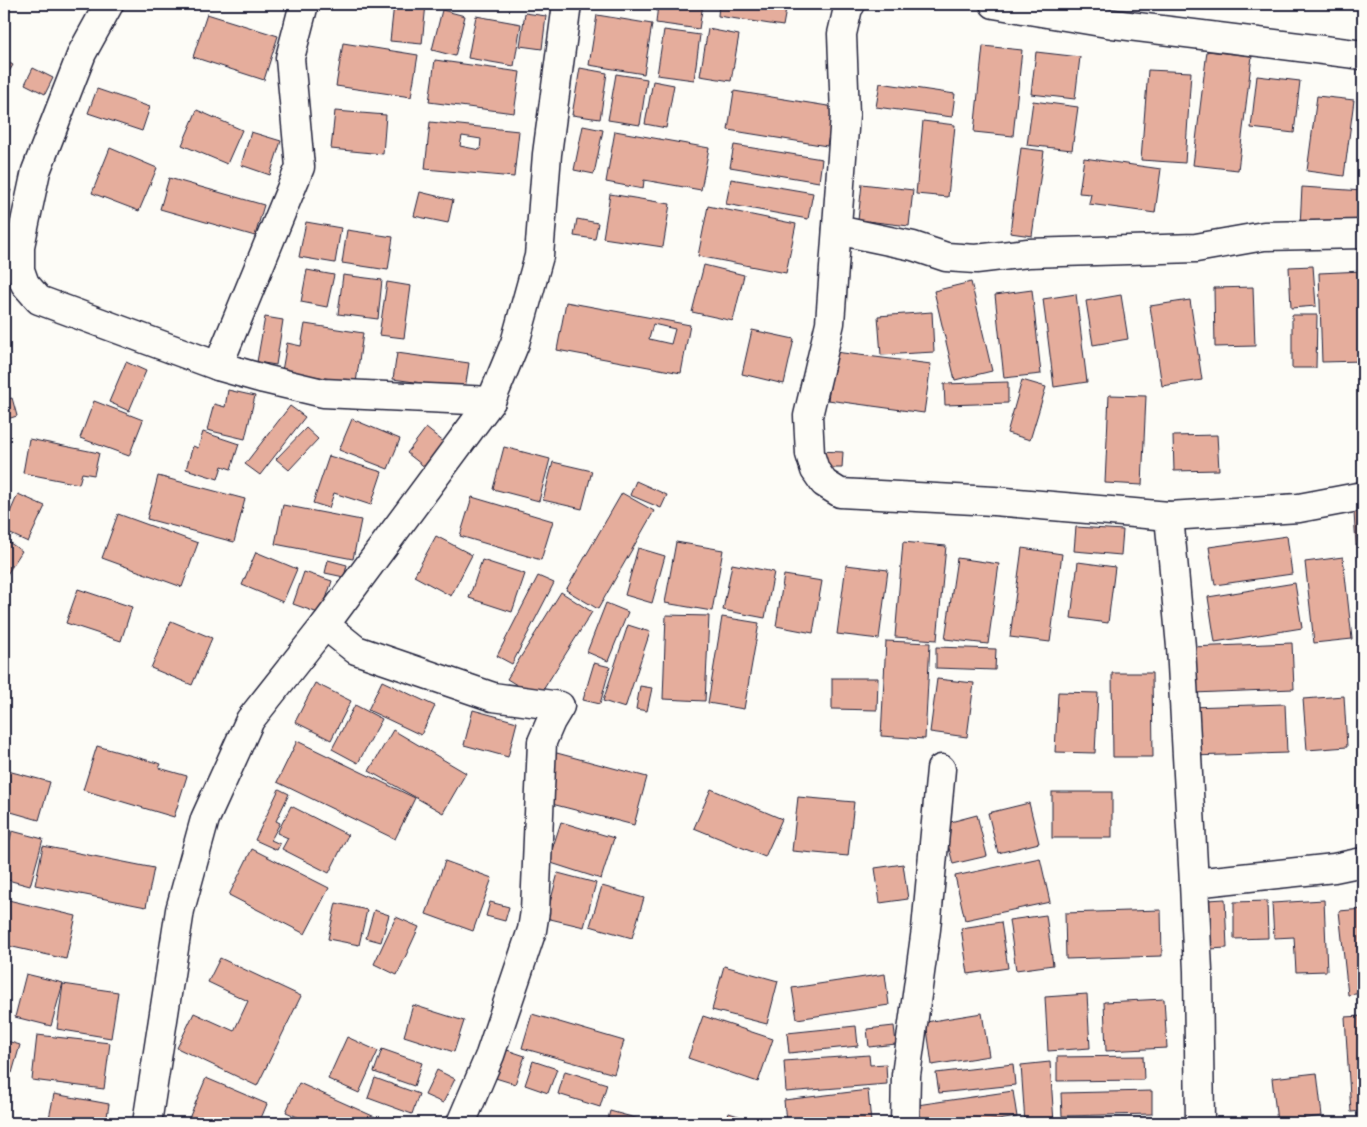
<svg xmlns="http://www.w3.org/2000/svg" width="1367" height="1127" font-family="'Balsamiq Sans',sans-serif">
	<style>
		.building { fill: #e5ad9c; stroke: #22223b; fill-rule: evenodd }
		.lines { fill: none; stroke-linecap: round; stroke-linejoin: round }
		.minor-casing { stroke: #22223b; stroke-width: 31 }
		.minor { stroke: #fdfcf7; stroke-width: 28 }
	</style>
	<rect width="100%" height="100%" fill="#fdfcf7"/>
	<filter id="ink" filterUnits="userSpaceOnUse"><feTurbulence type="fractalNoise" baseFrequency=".02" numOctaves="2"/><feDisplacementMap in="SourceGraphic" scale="10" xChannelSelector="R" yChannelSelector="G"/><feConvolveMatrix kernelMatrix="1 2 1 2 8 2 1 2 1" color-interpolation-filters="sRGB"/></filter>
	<g filter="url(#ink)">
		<g class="building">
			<path d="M 394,4 L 426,4 L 422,44 L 390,41 Z"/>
			<path d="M 658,4 L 703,4 L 699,29 L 656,23 Z"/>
			<path d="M 719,4 L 787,4 L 783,26 L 718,16 Z"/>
			<path d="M 442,10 L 465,16 L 455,56 L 432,50 Z"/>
			<path d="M 525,13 L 546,16 L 542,49 L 520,46 Z"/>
			<path d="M 207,14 L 278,36 L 264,80 L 193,57 Z"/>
			<path d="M 597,15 L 652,24 L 644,74 L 589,65 Z"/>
			<path d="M 476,16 L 521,24 L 514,66 L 468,58 Z"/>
			<path d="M 708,29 L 739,35 L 731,81 L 700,76 Z"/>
			<path d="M 664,30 L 700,35 L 694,80 L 657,75 Z"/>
			<path d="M 343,43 L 418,55 L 411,97 L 336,86 Z"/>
			<path d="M 983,46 L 1022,50 L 1013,136 L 974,132 Z"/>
			<path d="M 1207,51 L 1252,56 L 1238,170 L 1193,165 Z"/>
			<path d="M 1036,52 L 1080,57 L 1075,99 L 1031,94 Z"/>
			<path d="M 4,60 L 13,65 L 4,80 Z"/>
			<path d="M 435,60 L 520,72 L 514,113 L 429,102 Z"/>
			<path d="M 33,68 L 53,78 L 45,94 L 25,84 Z"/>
			<path d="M 580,68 L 607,73 L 600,119 L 572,115 Z"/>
			<path d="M 1148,70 L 1191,72 L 1185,163 L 1141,160 Z"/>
			<path d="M 616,74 L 647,79 L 640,125 L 608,120 Z"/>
			<path d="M 1257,76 L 1300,81 L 1294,133 L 1251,128 Z"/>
			<path d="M 653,81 L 674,85 L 666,128 L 645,124 Z"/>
			<path d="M 880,83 L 955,94 L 952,117 L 876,107 Z"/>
			<path d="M 97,89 L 150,107 L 142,131 L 88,113 Z"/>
			<path d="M 734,91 L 834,107 L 827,146 L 728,130 Z"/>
			<path d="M 1317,96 L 1354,100 L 1344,176 L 1307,171 Z"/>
			<path d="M 1033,101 L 1078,107 L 1072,150 L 1027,145 Z"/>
			<path d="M 197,110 L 242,130 L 227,164 L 182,145 Z"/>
			<path d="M 335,111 L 386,115 L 383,154 L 331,149 Z"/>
			<path d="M 923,121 L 955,125 L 948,197 L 916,194 Z"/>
			<path d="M 430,122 L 519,131 L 514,177 L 425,169 ZM 462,136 L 481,139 L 480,150 L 460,146 Z"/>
			<path d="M 583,126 L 603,130 L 594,174 L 574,170 Z"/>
			<path d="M 615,131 L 709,148 L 701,190 L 644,180 L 643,189 L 606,182 Z"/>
			<path d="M 251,132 L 281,141 L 270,175 L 241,165 Z"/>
			<path d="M 734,145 L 822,159 L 819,182 L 730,167 Z"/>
			<path d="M 110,148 L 157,168 L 139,211 L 92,193 Z"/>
			<path d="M 1021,148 L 1044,151 L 1032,236 L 1010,233 Z"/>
			<path d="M 1084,158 L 1161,169 L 1155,213 L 1089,204 L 1091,194 L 1079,193 Z"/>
			<path d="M 169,178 L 264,205 L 255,236 L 160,209 Z"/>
			<path d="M 731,179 L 813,193 L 808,219 L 726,204 Z"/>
			<path d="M 862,184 L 913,190 L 909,226 L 858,220 Z"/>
			<path d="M 1302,187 L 1363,191 L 1363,230 L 1300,226 Z"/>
			<path d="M 4,188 L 11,190 L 4,209 Z"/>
			<path d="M 420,192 L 453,200 L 448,223 L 414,216 Z"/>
			<path d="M 610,194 L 670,204 L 663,247 L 603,238 Z"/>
			<path d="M 708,206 L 796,224 L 786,273 L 698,256 Z"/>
			<path d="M 577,219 L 598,223 L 595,239 L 574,236 Z"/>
			<path d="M 306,222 L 341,228 L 335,263 L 299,257 Z"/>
			<path d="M 347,230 L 393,237 L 388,270 L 342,263 Z"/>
			<path d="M 704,265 L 744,275 L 733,321 L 692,312 Z"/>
			<path d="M 1313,266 L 1316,306 L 1291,308 L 1289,267 Z"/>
			<path d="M 307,270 L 334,275 L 327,307 L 301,302 Z"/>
			<path d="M 1363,271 L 1363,361 L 1322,362 L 1319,273 Z"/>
			<path d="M 343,275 L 382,280 L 378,319 L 338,314 Z"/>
			<path d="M 387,282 L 411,286 L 404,338 L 379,335 Z"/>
			<path d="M 971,282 L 992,371 L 955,380 L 934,291 Z"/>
			<path d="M 1253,287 L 1255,346 L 1215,347 L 1214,288 Z"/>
			<path d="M 1032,290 L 1041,374 L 1004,378 L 995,295 Z"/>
			<path d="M 1076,294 L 1087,382 L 1054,387 L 1043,299 Z"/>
			<path d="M 1121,295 L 1128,339 L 1093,345 L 1086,301 Z"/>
			<path d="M 1190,300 L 1202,380 L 1162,386 L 1150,306 Z"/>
			<path d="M 566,302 L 690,325 L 681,373 L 557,350 ZM 653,324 L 675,329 L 671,344 L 649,339 Z"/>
			<path d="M 932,312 L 934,352 L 881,355 L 878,316 Z"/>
			<path d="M 1292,315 L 1317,315 L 1316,368 L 1292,368 Z"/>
			<path d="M 265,317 L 283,320 L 276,365 L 257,362 Z"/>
			<path d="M 305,324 L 363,333 L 356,383 L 282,371 L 287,343 L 301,346 Z"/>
			<path d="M 752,330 L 794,339 L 784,384 L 742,374 Z"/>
			<path d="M 835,352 L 931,364 L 924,413 L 828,400 Z"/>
			<path d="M 397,353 L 469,363 L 465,389 L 393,379 Z"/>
			<path d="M 126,362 L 146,371 L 129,411 L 109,402 Z"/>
			<path d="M 1022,380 L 1046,387 L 1030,440 L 1007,433 Z"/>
			<path d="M 1008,382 L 1008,403 L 945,405 L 944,384 Z"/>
			<path d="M 228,390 L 255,396 L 245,439 L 207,430 L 214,404 L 225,407 Z"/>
			<path d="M 1109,395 L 1146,396 L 1142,485 L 1105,483 Z"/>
			<path d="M 12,398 L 17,416 L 4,420 L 4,400 Z"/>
			<path d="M 94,401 L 143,420 L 129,456 L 80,438 Z"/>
			<path d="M 290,406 L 305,417 L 260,475 L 245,464 Z"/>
			<path d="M 352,419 L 400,439 L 388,469 L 339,450 Z"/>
			<path d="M 306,428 L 318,439 L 289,470 L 276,459 Z"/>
			<path d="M 426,428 L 445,443 L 426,468 L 407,453 Z"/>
			<path d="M 203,432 L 239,444 L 231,469 L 222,466 L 218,479 L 186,469 L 193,446 L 198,448 Z"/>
			<path d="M 1217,435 L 1219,470 L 1174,471 L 1173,436 Z"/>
			<path d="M 29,439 L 99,453 L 94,475 L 82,473 L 79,484 L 23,473 Z"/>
			<path d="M 504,447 L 550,459 L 539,501 L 493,489 Z"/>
			<path d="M 817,451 L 843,452 L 842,468 L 817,468 Z"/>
			<path d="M 329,456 L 382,472 L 371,505 L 334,493 L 329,508 L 313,503 Z"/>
			<path d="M 553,462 L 592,471 L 582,509 L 543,500 Z"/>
			<path d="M 158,476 L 245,499 L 234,542 L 147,519 Z"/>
			<path d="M 636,481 L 667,495 L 661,508 L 630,495 Z"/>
			<path d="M 622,493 L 654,511 L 598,609 L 566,590 Z"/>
			<path d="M 18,494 L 45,506 L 28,542 L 4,531 L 4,526 Z"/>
			<path d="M 472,497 L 553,521 L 541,560 L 460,536 Z"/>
			<path d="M 283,505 L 361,520 L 353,559 L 275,544 Z"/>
			<path d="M 1363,511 L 1363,544 L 1356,545 L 1354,512 Z"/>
			<path d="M 118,514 L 198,543 L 182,587 L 102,558 Z"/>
			<path d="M 1076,527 L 1123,530 L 1121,555 L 1074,551 Z"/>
			<path d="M 436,536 L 472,555 L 451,596 L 414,576 Z"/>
			<path d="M 1287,536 L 1292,574 L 1215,585 L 1209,547 Z"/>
			<path d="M 4,539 L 22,551 L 4,579 Z"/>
			<path d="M 676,542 L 723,550 L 712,611 L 665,603 Z"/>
			<path d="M 903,542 L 946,546 L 937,640 L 895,637 Z"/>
			<path d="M 638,548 L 665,556 L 652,603 L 625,595 Z"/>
			<path d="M 1022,548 L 1062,554 L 1050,642 L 1010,637 Z"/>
			<path d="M 256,552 L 297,569 L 283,602 L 242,585 Z"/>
			<rect x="1360" y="555" width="3" height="62"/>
			<path d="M 1343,557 L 1352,639 L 1314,643 L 1305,562 Z"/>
			<path d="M 957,558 L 999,564 L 988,644 L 945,639 Z"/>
			<path d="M 328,560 L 347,565 L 344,577 L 325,573 Z"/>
			<path d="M 482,560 L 525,574 L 512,612 L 469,598 Z"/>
			<path d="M 1078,562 L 1115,567 L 1108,623 L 1071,618 Z"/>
			<path d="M 732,564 L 774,572 L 765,618 L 723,610 Z"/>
			<path d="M 846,565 L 888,570 L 879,639 L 837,634 Z"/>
			<path d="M 304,572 L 332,581 L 321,614 L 293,604 Z"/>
			<path d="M 784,575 L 822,581 L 813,633 L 776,626 Z"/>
			<path d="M 538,576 L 554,583 L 512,664 L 497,656 Z"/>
			<path d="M 1295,583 L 1302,628 L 1215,642 L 1208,597 Z"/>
			<path d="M 78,589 L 132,607 L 121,641 L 66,623 Z"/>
			<path d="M 561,592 L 592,612 L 538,698 L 507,679 Z"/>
			<path d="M 606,603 L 628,612 L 608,661 L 587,652 Z"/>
			<path d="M 666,615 L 709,616 L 705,701 L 663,699 Z"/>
			<path d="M 722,617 L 759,623 L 744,709 L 708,703 Z"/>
			<path d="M 171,621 L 212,638 L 192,685 L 151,668 Z"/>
			<path d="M 628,625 L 650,632 L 625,708 L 603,701 Z"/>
			<path d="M 886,641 L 930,643 L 925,739 L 881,736 Z"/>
			<path d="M 1292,643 L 1294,689 L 1193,693 L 1191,647 Z"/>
			<path d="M 936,647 L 996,649 L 995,670 L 936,668 Z"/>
			<path d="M 1360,659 L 1363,659 L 1363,736 L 1361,736 Z"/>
			<path d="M 594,663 L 610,667 L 600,704 L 583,700 Z"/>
			<path d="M 1112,673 L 1152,673 L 1153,757 L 1113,757 Z"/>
			<path d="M 832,678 L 878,678 L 877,710 L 832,709 Z"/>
			<path d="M 937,679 L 974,683 L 967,737 L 930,732 Z"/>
			<path d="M 382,681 L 435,706 L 421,735 L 368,710 Z"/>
			<path d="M 315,683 L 351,701 L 331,740 L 295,722 Z"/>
			<path d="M 640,686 L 652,688 L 647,711 L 636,709 Z"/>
			<path d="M 1058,692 L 1098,693 L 1095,753 L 1055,752 Z"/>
			<path d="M 1344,696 L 1347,747 L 1307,750 L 1303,699 Z"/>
			<path d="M 1285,704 L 1287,753 L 1191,756 L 1189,707 Z"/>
			<path d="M 355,705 L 382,719 L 358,763 L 332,749 Z"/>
			<path d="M 473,710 L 517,722 L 508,757 L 464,745 Z"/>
			<path d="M 393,730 L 466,773 L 443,813 L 369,771 Z"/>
			<path d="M 297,741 L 415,798 L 395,839 L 277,782 Z"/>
			<path d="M 97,746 L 161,764 L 159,768 L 187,776 L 174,817 L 83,790 Z"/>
			<path d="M 553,752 L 647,777 L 634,825 L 540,801 Z"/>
			<path d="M 4,770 L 50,782 L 39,820 L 4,810 Z"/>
			<path d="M 279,789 L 289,794 L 276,821 L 280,823 L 271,840 L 280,844 L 277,850 L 255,840 Z"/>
			<path d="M 711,789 L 782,819 L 765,857 L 694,828 Z"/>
			<rect x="1052" y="792" width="60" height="46"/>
			<path d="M 798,797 L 854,802 L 848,856 L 792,851 Z"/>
			<path d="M 1029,803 L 1039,843 L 998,853 L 988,813 Z"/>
			<path d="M 291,806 L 348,835 L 329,873 L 282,849 L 288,838 L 277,833 Z"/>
			<path d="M 977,815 L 987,856 L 953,864 L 943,824 Z"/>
			<path d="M 561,822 L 614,838 L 601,879 L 548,862 Z"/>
			<path d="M 12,831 L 43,839 L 30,886 L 4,879 L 4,863 Z"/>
			<path d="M 43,846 L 154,868 L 146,907 L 35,885 Z"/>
			<path d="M 252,849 L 329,888 L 305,934 L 229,895 Z"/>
			<path d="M 1040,858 L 1050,902 L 965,920 L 955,876 Z"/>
			<path d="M 445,861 L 492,878 L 473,931 L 426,914 Z"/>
			<path d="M 903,864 L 908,899 L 880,903 L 875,868 Z"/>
			<path d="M 558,873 L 596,883 L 584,927 L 546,918 Z"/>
			<path d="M 602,886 L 644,898 L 632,938 L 590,926 Z"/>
			<path d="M 4,899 L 76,916 L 66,959 L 4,945 Z"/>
			<path d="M 1225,899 L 1227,948 L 1210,949 L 1208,900 Z"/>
			<path d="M 1324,900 L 1327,971 L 1296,972 L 1294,937 L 1274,938 L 1272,903 Z"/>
			<path d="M 1267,901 L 1268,938 L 1234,939 L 1234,902 Z"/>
			<path d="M 490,902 L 509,907 L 505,921 L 486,916 Z"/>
			<path d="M 336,903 L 367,910 L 359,945 L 328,939 Z"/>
			<path d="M 1363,909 L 1363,993 L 1348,995 L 1339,911 Z"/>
			<path d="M 374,910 L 389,915 L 381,942 L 366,938 Z"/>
			<path d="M 1161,910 L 1162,956 L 1066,959 L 1065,913 Z"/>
			<path d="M 1046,915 L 1053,965 L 1016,970 L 1009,920 Z"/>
			<path d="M 396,917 L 419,927 L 397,975 L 374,964 Z"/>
			<path d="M 1001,922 L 1008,968 L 968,974 L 961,928 Z"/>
			<path d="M 220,958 L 301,996 L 257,1086 L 177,1048 L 194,1013 L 234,1031 L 248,1001 L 208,982 Z"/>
			<path d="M 724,966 L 778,981 L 767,1024 L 712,1010 Z"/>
			<path d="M 26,974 L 63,983 L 51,1026 L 15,1017 Z"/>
			<path d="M 885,974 L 889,1005 L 797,1019 L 792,988 Z"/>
			<path d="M 63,984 L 118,992 L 111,1038 L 57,1029 Z"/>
			<path d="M 1087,994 L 1090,1048 L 1048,1051 L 1045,997 Z"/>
			<path d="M 1164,999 L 1167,1048 L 1106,1051 L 1104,1002 Z"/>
			<path d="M 413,1005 L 464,1021 L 454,1052 L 404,1036 Z"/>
			<path d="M 982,1013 L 989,1056 L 932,1065 L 926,1022 Z"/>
			<path d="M 532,1014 L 624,1041 L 614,1074 L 522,1048 Z"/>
			<path d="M 703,1016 L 773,1039 L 758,1082 L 688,1058 Z"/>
			<path d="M 1363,1016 L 1363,1111 L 1351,1112 L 1345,1017 Z"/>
			<path d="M 856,1026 L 858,1046 L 789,1053 L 787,1033 Z"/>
			<path d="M 894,1026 L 896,1044 L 869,1047 L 867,1029 Z"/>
			<path d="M 37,1035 L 110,1043 L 104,1089 L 32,1080 Z"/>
			<path d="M 347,1037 L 378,1051 L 359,1093 L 328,1079 Z"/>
			<path d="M 4,1040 L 20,1045 L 12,1073 L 4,1070 Z"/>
			<path d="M 501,1048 L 525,1056 L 515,1084 L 492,1077 Z"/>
			<path d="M 382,1049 L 422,1063 L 414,1086 L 374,1072 Z"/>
			<path d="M 869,1055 L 870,1065 L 886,1064 L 887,1084 L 786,1092 L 784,1061 Z"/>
			<path d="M 1143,1056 L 1144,1080 L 1057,1081 L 1057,1057 Z"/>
			<path d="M 533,1061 L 557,1069 L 548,1093 L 525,1085 Z"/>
			<path d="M 1050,1062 L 1054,1123 L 1025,1123 L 1021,1065 Z"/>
			<path d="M 1013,1064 L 1015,1085 L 939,1093 L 936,1073 Z"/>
			<path d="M 437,1070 L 455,1079 L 443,1103 L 425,1095 Z"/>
			<path d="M 565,1071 L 607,1084 L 600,1107 L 558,1094 Z"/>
			<path d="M 1317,1073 L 1322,1116 L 1277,1122 L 1272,1078 Z"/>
			<path d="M 206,1078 L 267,1104 L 259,1123 L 187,1123 Z"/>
			<path d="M 375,1078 L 419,1094 L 412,1114 L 368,1098 Z"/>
			<path d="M 299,1083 L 375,1117 L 373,1123 L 311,1123 L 286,1112 Z"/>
			<path d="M 868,1090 L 871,1123 L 786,1123 L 784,1100 Z"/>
			<path d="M 1013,1091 L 1017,1117 L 979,1123 L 920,1123 L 917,1105 Z"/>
			<path d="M 1152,1091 L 1152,1114 L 1062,1116 L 1061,1093 Z"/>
			<path d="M 54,1094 L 109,1104 L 106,1123 L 48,1123 Z"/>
			<path d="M 610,1111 L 650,1122 L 650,1123 L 607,1123 Z"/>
			<path d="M 729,1113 L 760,1123 L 725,1123 Z"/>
		</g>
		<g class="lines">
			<defs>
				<g id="minor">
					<path d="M 109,4 L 82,53 L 36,171 L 20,246 L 20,270 L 25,284 L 39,300 L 218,366 L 264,379 L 323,393 L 491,401"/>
					<path d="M 851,4 L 848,8 L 842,34 L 845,115 L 830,323 L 808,416 L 810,454 L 815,470 L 824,483 L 840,493 L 994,501 L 1169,516 L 1299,508 L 1363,496"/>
					<path d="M 994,4 L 1113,24 L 1363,55"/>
					<path d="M 837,230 L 913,246 L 946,257 L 976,259 L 1028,253 L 1196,248 L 1264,236 L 1363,234"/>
					<path d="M 218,366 L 300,167 L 290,58 L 304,4"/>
					<path d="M 1169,516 L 1181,647 L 1194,883 L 1198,971 L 1200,1123"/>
					<path d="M 325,625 L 356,650 L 493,697 L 560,706 L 551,721 L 542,742 L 535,911 L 532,930 L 490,1055 L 461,1123"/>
					<path d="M 1194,883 L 1334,868 L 1363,862"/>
					<path d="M 147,1123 L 180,910 L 205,819 L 250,720 L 325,625 L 491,401 L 515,343 L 539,256 L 547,154 L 567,4"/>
					<path d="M 905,1123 L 906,1075 L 926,929 L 941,769"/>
				</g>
			</defs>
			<use href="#minor" class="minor-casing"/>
			<use href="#minor" class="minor"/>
		</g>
	</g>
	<rect width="1367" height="1127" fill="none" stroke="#fdfcf7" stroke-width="20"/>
	<rect x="10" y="10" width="1347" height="1107" fill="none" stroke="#22223b" stroke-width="2" filter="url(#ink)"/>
</svg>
